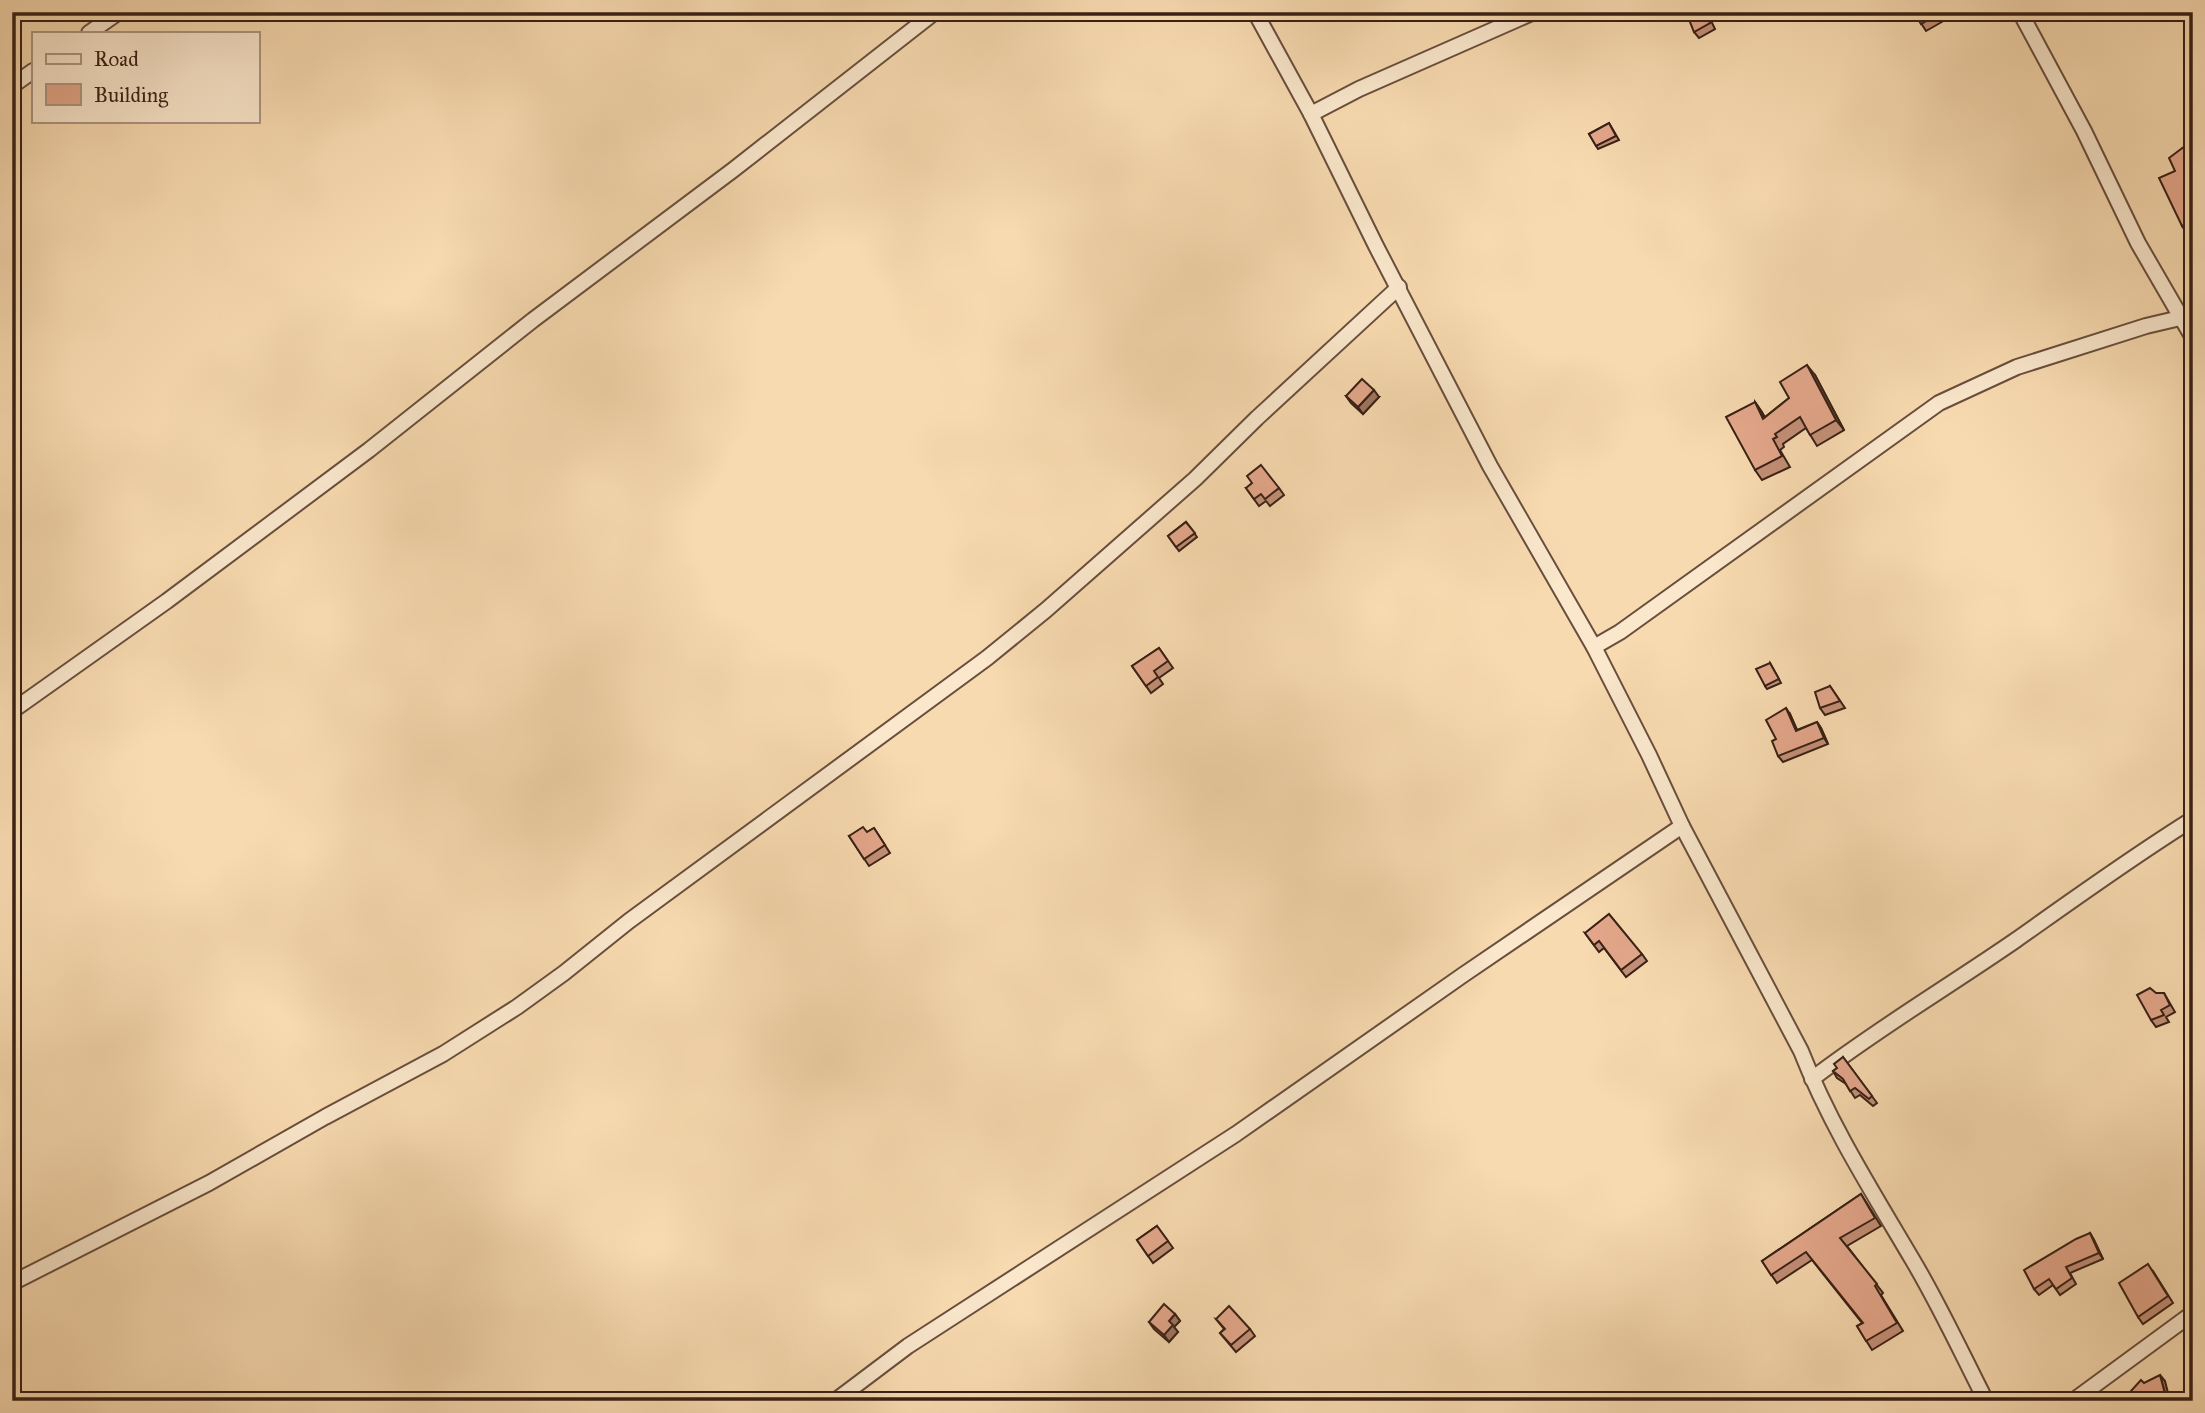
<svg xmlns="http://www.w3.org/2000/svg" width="2205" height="1413" font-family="'IM FELL Great Primer',serif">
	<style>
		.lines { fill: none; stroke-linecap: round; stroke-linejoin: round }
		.street-casing { stroke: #684e3c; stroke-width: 18 }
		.street { stroke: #fae7cc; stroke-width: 14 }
		.wall { fill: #c49078; stroke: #382015; stroke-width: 2 }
		.shaded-wall { fill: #a07561; stroke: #382015; stroke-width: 2 }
		.building { fill: #e4a78b; stroke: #382015; stroke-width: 2 }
	</style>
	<rect width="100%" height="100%" fill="#f8dab0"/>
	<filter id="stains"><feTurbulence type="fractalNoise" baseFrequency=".00286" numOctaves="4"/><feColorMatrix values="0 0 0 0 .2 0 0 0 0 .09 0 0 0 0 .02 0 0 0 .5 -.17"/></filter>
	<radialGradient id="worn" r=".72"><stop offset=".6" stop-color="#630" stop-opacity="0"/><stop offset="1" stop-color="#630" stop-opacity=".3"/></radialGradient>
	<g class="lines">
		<defs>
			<g id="street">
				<path d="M 1255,12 L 1311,114 L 1376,246 L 1490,466 L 1594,647 L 1649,755 L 1682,826 L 1801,1051 C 1830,1125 1872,1191 1912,1259 C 1939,1304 1962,1354 1986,1401"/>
				<path d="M 2020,12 L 2084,131 L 2138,243 L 2193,338"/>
				<path d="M 89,33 L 119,12"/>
				<path d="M 12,86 L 33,71"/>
				<path d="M 1311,114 L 1359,89 L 1534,12"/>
				<path d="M 1594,647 L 1620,632 L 1939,403 L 2017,367 L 2146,326 L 2180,318"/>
				<path d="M 12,711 L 167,601 L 369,450 L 533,320 L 733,170 L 935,12"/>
				<path d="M 1812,1079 C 1877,1029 1948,987 2016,940 C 2074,899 2132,857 2193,819"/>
				<path d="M 12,1283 L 209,1183 L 325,1117 L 443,1054 L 517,1007 L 564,973 L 629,921 L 987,658 L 1046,610 L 1195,479 L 1257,418 L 1399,287"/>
				<path d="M 835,1401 L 908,1346 L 1236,1134 L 1463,975 L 1682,826"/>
				<path d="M 2073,1401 L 2193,1313"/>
			</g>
		</defs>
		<use href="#street" class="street-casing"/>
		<use href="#street" class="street"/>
	</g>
	<g class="wall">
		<path d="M 1707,12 L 1715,29 L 1699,38 L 1694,32 Z"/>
		<path d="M 1914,12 L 1943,12 L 1947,19 L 1926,31 Z"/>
		<path d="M 1609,123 L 1619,140 L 1598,149 L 1589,134 Z"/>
		<path d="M 2193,140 L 2193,230 L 2187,234 L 2182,226 L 2175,171 Z"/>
		<path d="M 1815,375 L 1844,430 L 1817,446 L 1806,428 L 1783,444 L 1784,447 L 1780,450 L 1790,467 L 1762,480 L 1755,470 L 1755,402 L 1765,417 L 1789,398 Z"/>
		<path d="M 1346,396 L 1379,397 L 1363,414 L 1351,403 Z"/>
		<path d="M 1246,488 L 1279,488 L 1284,495 L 1270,506 L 1266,501 L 1259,506 Z"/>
		<path d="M 1186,522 L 1197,537 L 1179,551 L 1168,536 Z"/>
		<path d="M 1159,648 L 1173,668 L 1159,678 L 1163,684 L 1151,693 L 1132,666 Z"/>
		<path d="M 1770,663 L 1781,683 L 1767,689 L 1765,686 Z"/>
		<path d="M 1830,686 L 1845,708 L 1825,715 L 1820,708 Z"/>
		<path d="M 1790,714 L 1797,730 L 1817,722 L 1821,728 L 1828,744 L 1783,762 L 1778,756 L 1776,739 Z"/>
		<path d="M 874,828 L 890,853 L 869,866 L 849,836 L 867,832 Z"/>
		<path d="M 1585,933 L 1642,954 L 1647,961 L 1626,977 L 1604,948 L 1599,952 Z"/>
		<path d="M 2156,993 L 2164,993 L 2175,1012 L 2166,1017 L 2169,1022 L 2156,1027 L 2151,1020 Z"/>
		<path d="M 1843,1057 L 1877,1103 L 1873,1106 L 1860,1095 L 1855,1098 L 1846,1084 L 1837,1078 L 1833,1071 L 1837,1068 Z"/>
		<path d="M 1861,1194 L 1881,1226 L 1847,1246 L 1883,1293 L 1881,1295 L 1903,1331 L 1872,1350 L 1857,1326 L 1862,1323 L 1812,1260 L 1777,1283 L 1762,1261 Z"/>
		<path d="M 1157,1226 L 1173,1248 L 1153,1263 L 1137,1240 Z"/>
		<path d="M 2090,1233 L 2094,1240 L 2103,1259 L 2070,1273 L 2076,1284 L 2060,1295 L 2053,1285 L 2039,1295 L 2034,1289 Z"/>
		<path d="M 2153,1271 L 2173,1303 L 2143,1324 L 2138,1317 Z"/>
		<path d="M 1175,1314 L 1180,1321 L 1174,1327 L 1178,1332 L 1169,1342 L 1154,1329 L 1149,1322 Z"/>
		<path d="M 1216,1319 L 1250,1329 L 1255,1336 L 1236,1352 L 1220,1333 L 1224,1329 Z"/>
	</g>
	<g class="shaded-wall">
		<path d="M 1807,365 L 1815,375 L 1844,430 L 1836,420 Z"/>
		<path d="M 1374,390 L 1379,397 L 1363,414 L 1358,407 Z"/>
		<path d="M 1755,402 L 1762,412 L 1770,429 L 1763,419 Z"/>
		<path d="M 1786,708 L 1790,714 L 1800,737 L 1796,731 Z"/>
		<path d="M 1817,722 L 1821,728 L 1828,744 L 1824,738 Z"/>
		<path d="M 2090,1233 L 2094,1240 L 2103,1259 L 2099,1253 Z"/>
		<path d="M 1175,1314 L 1180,1321 L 1174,1327 L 1178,1332 L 1169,1342 L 1164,1335 L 1169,1321 Z"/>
		<path d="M 2160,1375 L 2165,1381 L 2170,1401 L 2167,1401 Z"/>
	</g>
	<g class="building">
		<path d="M 1686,12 L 1706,12 L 1710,23 L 1694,32 Z"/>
		<path d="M 1914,12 L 1941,12 L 1921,24 Z"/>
		<path d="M 1609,123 L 1616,136 L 1596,146 L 1589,134 Z"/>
		<path d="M 2193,140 L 2193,221 L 2182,226 L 2159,178 L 2175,171 L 2169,158 Z"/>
		<path d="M 1807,365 L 1836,420 L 1810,435 L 1800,417 L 1775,434 L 1777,437 L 1773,439 L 1782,456 L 1755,470 L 1726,417 L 1755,402 L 1763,419 L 1789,398 L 1780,382 Z"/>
		<path d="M 1362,379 L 1374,390 L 1358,407 L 1346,396 Z"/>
		<path d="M 1261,465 L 1279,488 L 1265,499 L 1261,494 L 1254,499 L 1246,488 L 1252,483 L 1247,476 Z"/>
		<path d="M 1186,522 L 1195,533 L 1176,547 L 1168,536 Z"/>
		<path d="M 2193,585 L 2193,599 L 2188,587 Z"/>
		<path d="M 1159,648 L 1168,661 L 1154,671 L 1158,677 L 1146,686 L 1132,666 Z"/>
		<path d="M 1770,663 L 1779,679 L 1765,686 L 1756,669 Z"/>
		<path d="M 1830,686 L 1840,701 L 1820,708 L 1815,692 Z"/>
		<path d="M 1786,708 L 1796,731 L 1817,722 L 1824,738 L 1778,756 L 1772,741 L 1776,739 L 1766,720 Z"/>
		<path d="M 863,827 L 867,832 L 874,828 L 885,845 L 864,859 L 849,836 Z"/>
		<path d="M 1609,914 L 1642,954 L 1621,970 L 1599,941 L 1594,945 L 1585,933 Z"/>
		<path d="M 2150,988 L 2156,993 L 2164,993 L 2170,1005 L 2161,1010 L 2164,1015 L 2151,1020 L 2137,995 Z"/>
		<path d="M 1843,1057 L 1872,1096 L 1869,1099 L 1855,1088 L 1850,1091 L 1843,1079 L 1833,1071 L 1837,1068 L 1834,1064 Z"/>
		<path d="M 1861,1194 L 1875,1218 L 1840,1238 L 1877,1284 L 1875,1286 L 1897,1323 L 1866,1341 L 1857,1326 L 1863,1323 L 1806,1252 L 1771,1275 L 1762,1261 Z"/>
		<path d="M 1157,1226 L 1168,1241 L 1148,1256 L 1137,1240 Z"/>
		<path d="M 2090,1233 L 2099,1253 L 2066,1267 L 2072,1278 L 2056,1289 L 2049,1279 L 2034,1289 L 2024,1270 L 2076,1239 Z"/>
		<path d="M 2148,1264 L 2168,1296 L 2138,1317 L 2119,1283 Z"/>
		<path d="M 1164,1304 L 1175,1314 L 1169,1321 L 1173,1325 L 1164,1335 L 1149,1322 Z"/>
		<path d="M 1229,1306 L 1250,1329 L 1231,1345 L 1220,1333 L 1225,1329 L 1216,1319 Z"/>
		<path d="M 2160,1375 L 2167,1401 L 2137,1401 L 2130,1392 L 2141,1380 L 2144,1383 Z"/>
		<path d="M 1470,1395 L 1474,1401 L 1462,1401 Z"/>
	</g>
	<rect width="2205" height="1413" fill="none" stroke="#f8dab0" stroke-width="42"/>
	<rect x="14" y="14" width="2177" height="1385" fill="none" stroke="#382015" stroke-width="3.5"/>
	<rect x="21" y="21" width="2163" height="1371" fill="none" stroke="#382015" stroke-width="2"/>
	<rect x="32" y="32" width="228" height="91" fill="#fae7cc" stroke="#ac9783" stroke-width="2"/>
	<rect x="46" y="54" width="35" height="10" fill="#fae7cc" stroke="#ac9783" stroke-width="2"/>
	<text x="94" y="66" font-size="21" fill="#382015">Road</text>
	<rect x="46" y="84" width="35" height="21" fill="#e4a78b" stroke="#ac9783" stroke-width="2"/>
	<text x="94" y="102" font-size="21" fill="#382015">Building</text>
	<rect width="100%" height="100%" filter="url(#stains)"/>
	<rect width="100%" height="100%" fill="url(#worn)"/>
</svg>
